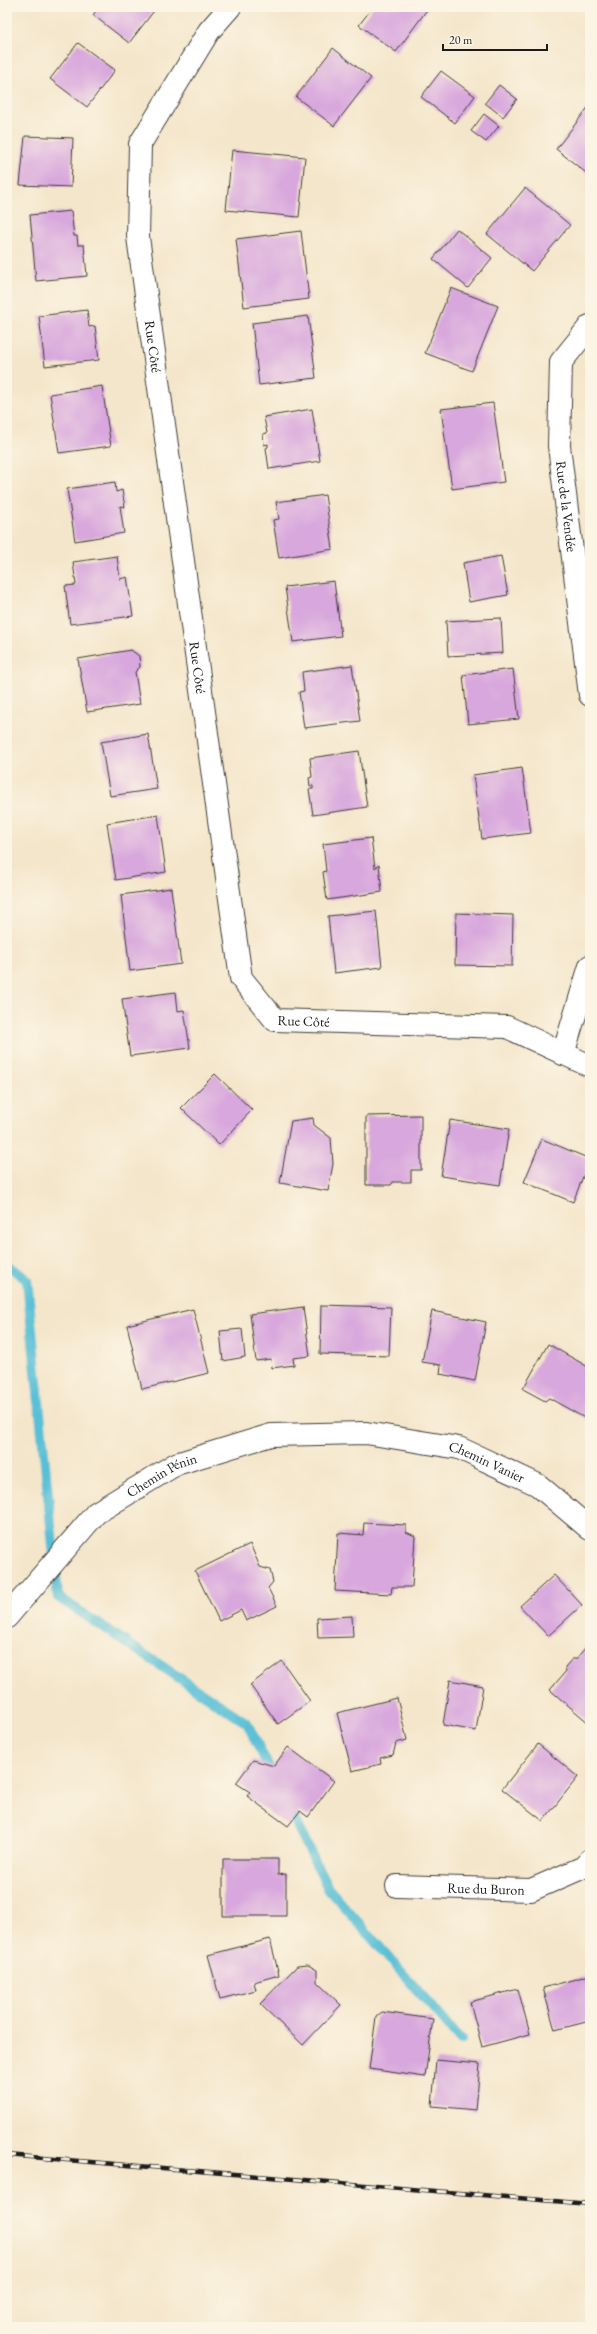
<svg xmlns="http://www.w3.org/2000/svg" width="597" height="2334" font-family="'EB Garamond',serif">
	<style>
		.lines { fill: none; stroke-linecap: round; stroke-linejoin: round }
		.stream { stroke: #58bfd6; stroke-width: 10 }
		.building { fill: #d8a7dd }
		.minor-casing { stroke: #3c3a36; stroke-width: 24 }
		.tertiary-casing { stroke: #3c3a36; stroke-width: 24 }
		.minor { stroke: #fff; stroke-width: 22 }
		.tertiary { stroke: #fff; stroke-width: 22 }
		.rail-casing { stroke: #1c1c1c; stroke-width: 4.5 }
		.rail { stroke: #fcf5e5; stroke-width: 3; stroke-dasharray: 9; stroke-linecap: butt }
		.labels { text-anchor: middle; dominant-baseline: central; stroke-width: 3; stroke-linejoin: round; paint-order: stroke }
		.street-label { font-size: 14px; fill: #1c1c1c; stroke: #fcf5e5 }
	</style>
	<rect width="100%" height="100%" fill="#fcf5e5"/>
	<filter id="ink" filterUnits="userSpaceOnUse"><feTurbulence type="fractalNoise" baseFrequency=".025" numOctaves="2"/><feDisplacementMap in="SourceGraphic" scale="8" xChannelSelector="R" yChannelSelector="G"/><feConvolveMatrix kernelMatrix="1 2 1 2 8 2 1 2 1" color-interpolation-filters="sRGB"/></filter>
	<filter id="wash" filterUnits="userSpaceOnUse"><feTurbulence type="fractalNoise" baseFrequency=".012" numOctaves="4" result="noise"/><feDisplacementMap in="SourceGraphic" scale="16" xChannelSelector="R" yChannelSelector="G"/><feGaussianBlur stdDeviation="0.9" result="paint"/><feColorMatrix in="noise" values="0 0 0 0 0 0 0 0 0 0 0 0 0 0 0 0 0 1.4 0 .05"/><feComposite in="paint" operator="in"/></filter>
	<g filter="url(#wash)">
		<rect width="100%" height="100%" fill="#f4e6cb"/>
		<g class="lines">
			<g class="stream">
				<path d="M 7,1264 L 27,1280 L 58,1597 L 247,1723 L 273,1776"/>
				<path d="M 288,1807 L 328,1888 L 461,2040"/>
			</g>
		</g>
		<g id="blocks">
			<g class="building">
				<path d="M 99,7 L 157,7 L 129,43 L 93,15 Z"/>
				<path d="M 373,7 L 429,7 L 396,52 L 359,25 Z"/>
				<path d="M 78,43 L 115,70 L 87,107 L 50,79 Z"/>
				<path d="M 333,48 L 371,78 L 334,126 L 296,97 Z"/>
				<path d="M 441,71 L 475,96 L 455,123 L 421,97 Z"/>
				<path d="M 499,85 L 517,99 L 503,117 L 485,103 Z"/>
				<path d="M 590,105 L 590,176 L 556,149 Z"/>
				<path d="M 484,114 L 499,126 L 486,142 L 471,131 Z"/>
				<path d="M 25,136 L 73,138 L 71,187 L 20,185 Z"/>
				<path d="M 232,150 L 305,157 L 299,217 L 226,210 Z"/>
				<path d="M 525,188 L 570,225 L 532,271 L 487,234 Z"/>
				<path d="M 71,211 L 74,236 L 77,236 L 78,245 L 84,245 L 87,276 L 36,281 L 30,215 Z"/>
				<path d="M 457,229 L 492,258 L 468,288 L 433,259 Z"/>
				<path d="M 301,231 L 309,299 L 244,307 L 236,239 Z"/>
				<path d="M 451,288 L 498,306 L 472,371 L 425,353 Z"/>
				<path d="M 87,310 L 89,327 L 95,326 L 99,360 L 45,366 L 39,316 Z"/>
				<path d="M 308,316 L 316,378 L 259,385 L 252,323 Z"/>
				<path d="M 102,386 L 111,446 L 59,453 L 50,394 Z"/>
				<path d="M 493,403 L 504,482 L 452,489 L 441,409 Z"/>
				<path d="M 312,409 L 320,461 L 269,469 L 266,448 L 268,447 L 268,444 L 264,445 L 263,434 L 267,433 L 264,417 Z"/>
				<path d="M 115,482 L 116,492 L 122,490 L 125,507 L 120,506 L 124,533 L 75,541 L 67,489 Z"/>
				<path d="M 325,495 L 333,549 L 279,558 L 273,520 L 279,519 L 276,502 Z"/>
				<path d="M 117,556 L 120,579 L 127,577 L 133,616 L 70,624 L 65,586 L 76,585 L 73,562 Z"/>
				<path d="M 501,556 L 508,595 L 469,602 L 463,563 Z"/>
				<path d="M 334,581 L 341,636 L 293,642 L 285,587 Z"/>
				<path d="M 501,618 L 503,653 L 448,656 L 446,621 Z"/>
				<path d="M 131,650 L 139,656 L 140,667 L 135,672 L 140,704 L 87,712 L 78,659 Z"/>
				<path d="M 352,665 L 360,721 L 304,728 L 299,692 L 304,691 L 302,672 Z"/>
				<path d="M 513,669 L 519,719 L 468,724 L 463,675 Z"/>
				<path d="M 148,734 L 157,789 L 110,796 L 101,742 Z"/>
				<path d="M 359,751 L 367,807 L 313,815 L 309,789 L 313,789 L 313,786 L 310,786 L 309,778 L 312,777 L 310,758 Z"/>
				<path d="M 522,768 L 531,833 L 482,839 L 473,775 Z"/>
				<path d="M 158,815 L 166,872 L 116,880 L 107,823 Z"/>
				<path d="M 371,838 L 375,868 L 379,865 L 382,892 L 327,900 L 323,872 L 326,871 L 323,844 Z"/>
				<path d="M 171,888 L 181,964 L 130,971 L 121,895 Z"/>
				<path d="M 376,911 L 382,967 L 334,973 L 328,916 Z"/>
				<path d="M 456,913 L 513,915 L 512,966 L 455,965 Z"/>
				<path d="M 176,992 L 178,1011 L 184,1010 L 190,1048 L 130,1056 L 122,999 Z"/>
				<path d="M 215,1074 L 252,1110 L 219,1145 L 181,1108 Z"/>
				<path d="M 421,1115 L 421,1170 L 411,1170 L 411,1182 L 393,1182 L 391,1185 L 366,1185 L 366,1116 Z"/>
				<path d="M 313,1118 L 314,1125 L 331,1138 L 333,1164 L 328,1191 L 280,1183 L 291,1121 Z"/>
				<path d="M 450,1120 L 509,1129 L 500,1185 L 441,1176 Z"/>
				<path d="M 542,1139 L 590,1159 L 573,1202 L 524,1182 Z"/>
				<path d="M 321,1305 L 391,1307 L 389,1356 L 320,1354 Z"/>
				<path d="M 303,1307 L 310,1356 L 293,1358 L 294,1365 L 272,1368 L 271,1359 L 256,1361 L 250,1314 Z"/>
				<path d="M 193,1309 L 209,1373 L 142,1389 L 127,1325 Z"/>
				<path d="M 432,1311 L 486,1322 L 475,1381 L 440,1374 L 441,1365 L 422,1362 Z"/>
				<path d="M 242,1329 L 245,1357 L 223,1361 L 220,1331 Z"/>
				<path d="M 548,1344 L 590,1368 L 590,1421 L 549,1398 L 545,1401 L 523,1389 Z"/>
				<path d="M 364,1523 L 406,1525 L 406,1532 L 415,1536 L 412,1587 L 392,1587 L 391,1594 L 335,1591 L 338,1533 L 363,1535 Z"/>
				<path d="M 250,1544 L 260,1567 L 270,1570 L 273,1582 L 268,1588 L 277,1606 L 246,1621 L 241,1610 L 219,1621 L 195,1571 Z"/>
				<path d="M 554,1575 L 582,1605 L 548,1636 L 520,1606 Z"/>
				<path d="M 352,1616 L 353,1637 L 318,1638 L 317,1618 Z"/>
				<path d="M 590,1642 L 590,1724 L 550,1690 L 566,1671 L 565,1667 L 572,1659 L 576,1659 Z"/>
				<path d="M 282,1661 L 310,1701 L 278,1724 L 250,1685 Z"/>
				<path d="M 450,1680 L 483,1686 L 476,1731 L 443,1725 Z"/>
				<path d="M 397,1698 L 407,1740 L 396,1743 L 393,1755 L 380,1758 L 381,1764 L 352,1771 L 337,1713 Z"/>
				<path d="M 538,1744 L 578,1777 L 543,1821 L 502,1789 Z"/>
				<path d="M 288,1747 L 334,1781 L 308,1817 L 300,1811 L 288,1826 L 247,1796 L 250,1792 L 236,1783 L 253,1760 L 274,1766 Z"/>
				<path d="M 223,1859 L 278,1859 L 278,1875 L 286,1874 L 286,1916 L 223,1916 Z"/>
				<path d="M 270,1939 L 279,1975 L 254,1982 L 256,1990 L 220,1999 L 208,1955 Z"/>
				<path d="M 308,1965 L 317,1970 L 317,1982 L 341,2005 L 303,2045 L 260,2004 L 297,1966 Z"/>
				<path d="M 590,1975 L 590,2021 L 555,2030 L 543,1988 Z"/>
				<path d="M 518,1989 L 530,2034 L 482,2047 L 470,2002 Z"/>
				<path d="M 382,2012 L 433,2019 L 425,2077 L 369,2069 L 376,2017 Z"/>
				<path d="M 436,2060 L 480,2064 L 476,2110 L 432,2106 Z"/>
			</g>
		</g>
	</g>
	<g filter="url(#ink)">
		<use href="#blocks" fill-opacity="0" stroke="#3c3a36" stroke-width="1"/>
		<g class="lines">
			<defs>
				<g id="minor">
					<path id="s1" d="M 230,7 L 209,31 L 140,144 L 138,237 L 241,978 L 275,1020 L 507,1027 L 590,1066"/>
					<path id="s2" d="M 590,326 L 561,362 L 559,446 L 590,695"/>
					<path d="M 563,1054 L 590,966"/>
					<path id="s3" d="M 397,1886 L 531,1890 L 584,1867 L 590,1860"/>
				</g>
				<g id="tertiary">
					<path id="s4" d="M 7,1617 L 96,1513 L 176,1464 L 271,1435 L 366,1433 L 459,1448 L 538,1485 L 590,1529"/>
				</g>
			</defs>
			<use href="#minor" class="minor-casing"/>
			<use href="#tertiary" class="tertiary-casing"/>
			<use href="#minor" class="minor"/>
			<use href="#tertiary" class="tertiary"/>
			<defs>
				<path id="rail" d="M 7,2155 L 590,2204"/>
			</defs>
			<use href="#rail" class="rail-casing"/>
			<use href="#rail" class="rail"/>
		</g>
	</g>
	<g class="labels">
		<g class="street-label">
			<text stroke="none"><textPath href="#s1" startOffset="368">Rue Côté</textPath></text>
			<text stroke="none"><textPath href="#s2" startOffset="191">Rue de la Vendée</textPath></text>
			<text stroke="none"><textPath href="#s1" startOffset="692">Rue Côté</textPath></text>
			<text stroke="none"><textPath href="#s1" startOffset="1088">Rue Côté</textPath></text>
			<text stroke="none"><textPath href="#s4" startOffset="550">Chemin Vanier</textPath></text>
			<text stroke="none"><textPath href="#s4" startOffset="213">Chemin Pénin</textPath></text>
			<text stroke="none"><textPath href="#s3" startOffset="89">Rue du Buron</textPath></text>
		</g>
	</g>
	<rect width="597" height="2334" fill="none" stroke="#fcf5e5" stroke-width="24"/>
	<path d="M443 44v6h104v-6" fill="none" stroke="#1c1c1c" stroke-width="2"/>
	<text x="449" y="44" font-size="12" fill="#1c1c1c" stroke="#fcf5e5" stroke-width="3" paint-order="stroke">20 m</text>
</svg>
